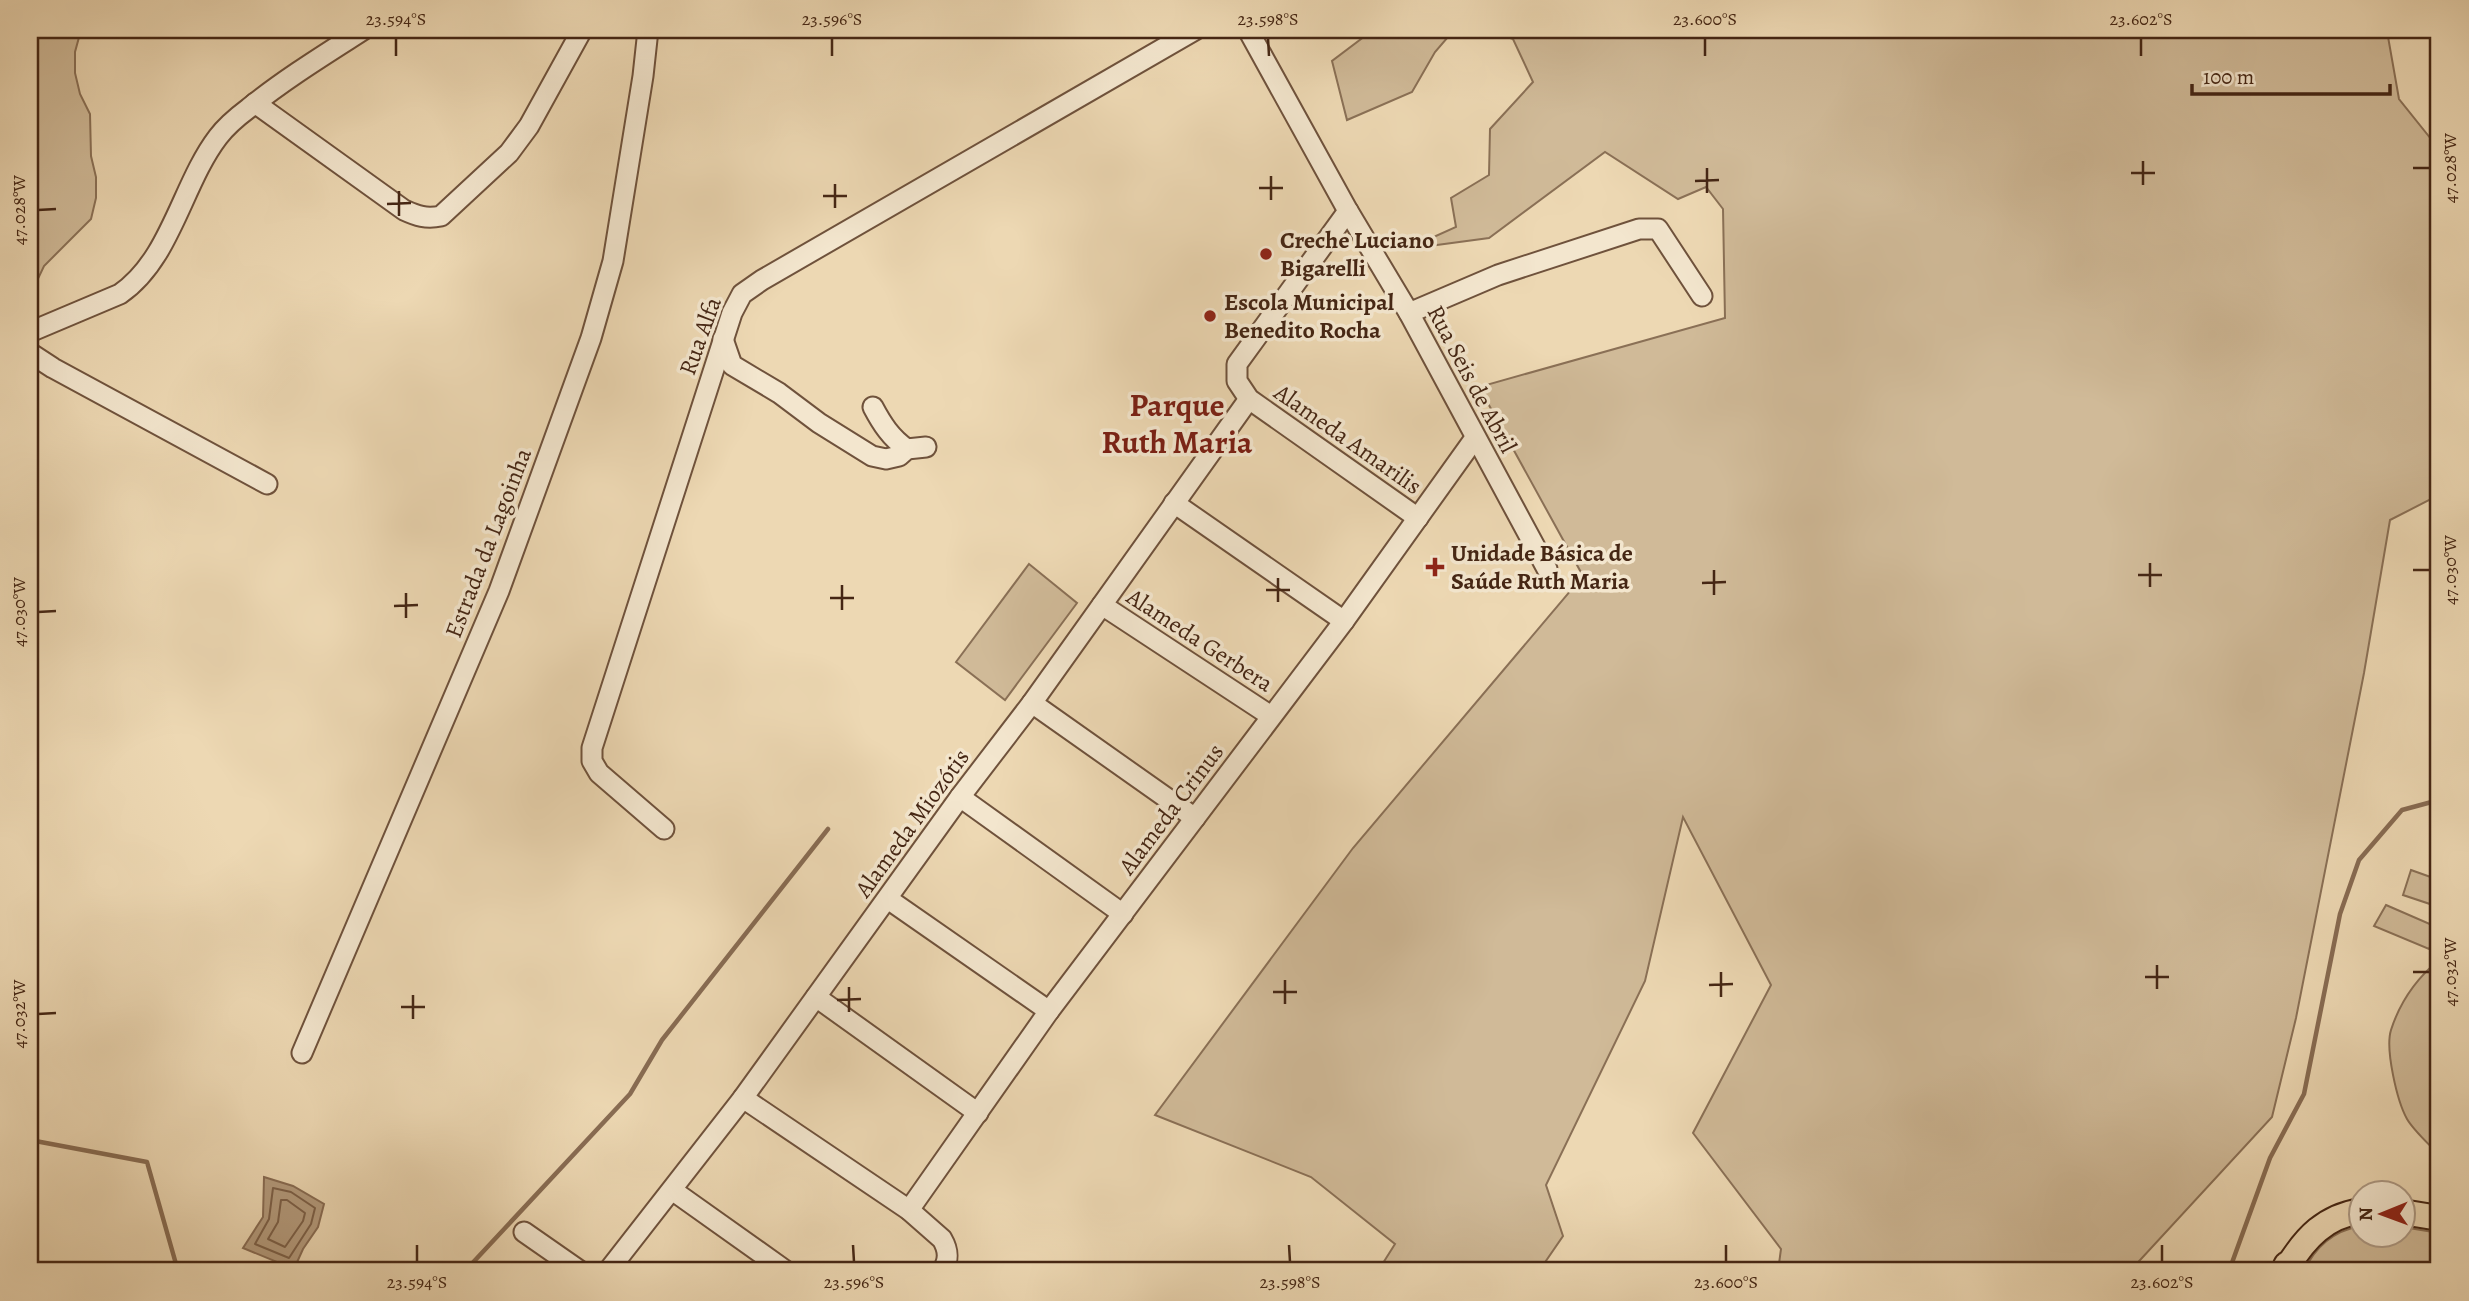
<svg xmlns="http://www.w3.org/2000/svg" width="2469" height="1301" font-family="Alegreya,serif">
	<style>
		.green { fill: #d0ba98; stroke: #8a7056; stroke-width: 2 }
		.water { fill: #b49b7d; stroke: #886c53; stroke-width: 2 }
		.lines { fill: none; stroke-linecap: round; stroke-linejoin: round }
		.shore { stroke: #7c6048; stroke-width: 2 }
		.stream { stroke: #886c53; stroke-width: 4.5 }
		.minor-casing { stroke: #6f523c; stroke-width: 23 }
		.major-casing { stroke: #452614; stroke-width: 28 }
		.highway-casing { stroke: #452614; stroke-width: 32 }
		.minor { stroke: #f3e6ce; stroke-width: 19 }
		.major { stroke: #edd8b3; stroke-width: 24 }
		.highway { stroke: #edd8b3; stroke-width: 28 }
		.ticks { fill: none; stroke: #452614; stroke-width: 2.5 }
		.poi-dot { fill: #8f2418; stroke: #f3e6ce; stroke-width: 2.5 }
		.labels { text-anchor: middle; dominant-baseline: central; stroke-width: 7; stroke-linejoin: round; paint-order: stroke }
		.poi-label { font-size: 24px; font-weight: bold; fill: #452614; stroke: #f3e6ce; text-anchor: start }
		.street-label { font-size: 24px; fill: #452614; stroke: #f3e6ce }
		.district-label { font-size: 32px; font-weight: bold; fill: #7a1f14; stroke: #f3e6ce }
		.neatline { fill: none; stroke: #452614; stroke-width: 2.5 }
		.ticks-label { font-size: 18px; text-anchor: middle; fill: #452614 }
	</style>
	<rect width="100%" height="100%" fill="#edd8b3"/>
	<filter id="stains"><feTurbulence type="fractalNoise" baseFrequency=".00286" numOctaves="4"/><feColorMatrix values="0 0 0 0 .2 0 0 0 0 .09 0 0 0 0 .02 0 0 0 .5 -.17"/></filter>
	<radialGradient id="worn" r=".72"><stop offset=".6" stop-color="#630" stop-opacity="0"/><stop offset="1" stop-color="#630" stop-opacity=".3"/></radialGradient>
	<g class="green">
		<path d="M 30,30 L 81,30 L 75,52 L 75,73 L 80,94 L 90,114 L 91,156 L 96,177 L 96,198 L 91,219 L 44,266 L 34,287 L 30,303 Z"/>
		<path d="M 1298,30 L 1336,30 L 1328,37 L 1302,37 Z"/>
		<path d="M 1373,30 L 1454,30 L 1435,52 L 1412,92 L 1347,120 L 1332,61 Z"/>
		<path d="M 1488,30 L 2387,31 L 2399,99 L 2439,149 L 2439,495 L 2390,520 L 2364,673 L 2296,1018 L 2272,1117 L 2130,1271 L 1778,1271 L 1781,1249 L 1693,1133 L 1771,985 L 1683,817 L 1645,981 L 1546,1185 L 1563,1236 L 1539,1271 L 1378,1271 L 1395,1244 L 1311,1177 L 1155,1115 L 1353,848 L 1583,576 L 1479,387 L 1725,318 L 1723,209 L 1706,187 L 1678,199 L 1605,152 L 1489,238 L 1407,249 L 1456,227 L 1451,198 L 1489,175 L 1490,129 L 1533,82 L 1513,39 Z"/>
		<path d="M 1029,564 L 1077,603 L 1005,700 L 956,662 Z"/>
		<path d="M 2411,870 L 2439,880 L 2439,907 L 2403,895 Z"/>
		<path d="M 2386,905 L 2439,928 L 2429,949 L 2374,926 Z"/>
		<path d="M 2439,960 L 2439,1155 C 2429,1144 2414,1131 2407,1119 C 2397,1101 2385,1049 2391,1030 C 2400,1002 2417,978 2439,960 Z"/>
		<path d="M 2360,1226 L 2360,1234 L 2402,1234 L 2403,1227 L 2439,1233 L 2439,1271 L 2304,1271 C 2315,1247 2334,1231 2360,1226 Z"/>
	</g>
	<path class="water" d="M 264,1177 L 293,1186 L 324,1204 L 318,1227 L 303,1249 L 294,1269 L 243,1248 L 263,1217 Z"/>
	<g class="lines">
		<g class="shore">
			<path d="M 273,1188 L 291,1192 L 315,1208 L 311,1224 L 289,1258 L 255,1244 L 269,1219 Z"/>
			<path d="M 281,1200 L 287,1200 L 305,1213 L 303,1221 L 285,1247 L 268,1239 L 278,1222 Z"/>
		</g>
		<g class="stream">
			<path d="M 30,1140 L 147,1162 L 178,1271"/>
			<path d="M 465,1271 L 630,1094 L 662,1040 L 828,829"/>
			<path d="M 2229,1271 L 2270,1158 L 2304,1094 L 2340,914 L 2359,860 L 2402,810 L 2439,800"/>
		</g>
		<defs>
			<g id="minor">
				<path d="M 1248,30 L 1348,211 L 1409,313 L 1547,569"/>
				<path d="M 255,103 L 404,210 C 417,216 426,219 441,216 L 509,153 L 529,126 L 582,30"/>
				<path d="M 1348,211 L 1237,364 L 1237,381 L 1249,399 L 1418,518"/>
				<path d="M 1409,313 L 1498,275 L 1639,229 L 1658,229 L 1702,296"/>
				<path d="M 30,332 L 120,294 C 171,259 182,184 218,137 C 227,125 237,117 249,108 C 285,79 324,55 363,30"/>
				<path d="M 723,339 L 732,365 L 779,393 L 819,423 L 872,456 L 886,459 L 899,456 L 907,449 L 926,447"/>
				<path d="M 30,353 L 53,368 L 267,484"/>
				<path d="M 873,407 C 882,424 891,438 907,449"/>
				<path d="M 1174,503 L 1344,621"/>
				<path d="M 1102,605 L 1271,716"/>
				<path d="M 1032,703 L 1195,818"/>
				<path d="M 960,797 L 1123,914"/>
				<path d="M 664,829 L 599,773 L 592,761 L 592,748 L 732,313 L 742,294 L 762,280 L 1195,30"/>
				<path d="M 888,899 L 1049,1011"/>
				<path d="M 816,997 L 978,1113"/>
				<path d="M 302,1053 L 499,591 L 591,338 L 613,261 L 643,76 L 648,30"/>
				<path d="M 743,1098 L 909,1210 L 942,1239 C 949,1251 949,1260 942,1271"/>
				<path d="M 672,1190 L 786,1271"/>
				<path d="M 909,1210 L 1049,1011 L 1344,621 L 1475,438"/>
				<path d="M 524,1232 L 580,1271"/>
				<path d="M 608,1271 L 743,1098 L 960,797 L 1032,703 L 1249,399"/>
			</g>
			<g id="major">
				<path d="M 2402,1212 L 2439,1218"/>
				<path d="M 2288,1266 C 2306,1237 2325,1217 2360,1211"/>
			</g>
			<path id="highway" d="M 2286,1271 L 2288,1266"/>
		</defs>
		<use href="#minor" class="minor-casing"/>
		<use href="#major" class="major-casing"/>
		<use href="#highway" class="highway-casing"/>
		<use href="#minor" class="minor"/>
		<use href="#major" class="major"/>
		<use href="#highway" class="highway"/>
	</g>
	<path class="ticks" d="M 396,38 L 396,56M 832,38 L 832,56M 1268,38 L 1269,56M 1705,38 L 1705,56M 2141,38 L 2141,56M 2143,161 L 2143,185M 1707,168 L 1707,193M 2413,168 L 2430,168M 2131,173 L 2155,173M 1271,176 L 1271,200M 1695,181 L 1719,180M 835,184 L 835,208M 1259,188 L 1283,188M 399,191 L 399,216M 823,196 L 847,196M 387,204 L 411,203M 38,210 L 56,209M 2150,563 L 2150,587M 1714,570 L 1714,595M 2413,570 L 2430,570M 2138,575 L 2162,575M 1278,578 L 1278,602M 1702,583 L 1726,582M 842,585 L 842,610M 1266,590 L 1290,590M 406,593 L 406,618M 830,598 L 854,598M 394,606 L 418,605M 38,612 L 56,611M 2157,965 L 2157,989M 1721,972 L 1721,997M 2413,972 L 2430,972M 2145,977 L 2169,977M 1285,980 L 1285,1004M 1709,985 L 1733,984M 849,987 L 849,1012M 1273,992 L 1297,992M 413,995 L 413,1019M 837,1000 L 861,999M 401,1007 L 425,1007M 38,1014 L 56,1013M 417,1245 L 417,1262M 853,1245 L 854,1262M 1289,1245 L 1290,1262M 1726,1245 L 1726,1262M 2162,1245 L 2162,1262"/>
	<g class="poi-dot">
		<circle cx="1266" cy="254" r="7"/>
		<circle cx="1210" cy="316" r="7"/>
		<path d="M1431.5 556.5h7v7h7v7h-7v7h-7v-7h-7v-7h7z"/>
	</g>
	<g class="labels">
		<g class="poi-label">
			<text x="1280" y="240">Creche Luciano<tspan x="1280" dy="28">Bigarelli</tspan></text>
			<text x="1224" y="302">Escola Municipal<tspan x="1224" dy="28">Benedito Rocha</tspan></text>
			<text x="1451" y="553">Unidade Básica de<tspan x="1451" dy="28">Saúde Ruth Maria</tspan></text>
		</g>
		<g class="street-label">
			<text transform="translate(700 336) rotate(-70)">Rua Alfa</text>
			<text transform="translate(1472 379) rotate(62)">Rua Seis de Abril</text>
			<text transform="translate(1348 439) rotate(35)">Alameda Amarilis</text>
			<text transform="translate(488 543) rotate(-69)">Estrada da Lagoinha</text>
			<text transform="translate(1200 640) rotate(33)">Alameda Gerbera</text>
			<text transform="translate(1171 809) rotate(-53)">Alameda Crinus</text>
			<text transform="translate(912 823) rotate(-54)">Alameda Miozótis</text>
		</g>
		<g class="district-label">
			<text x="1177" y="405">Parque<tspan x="1177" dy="37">Ruth Maria</tspan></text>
		</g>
	</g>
	<rect width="2469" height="1301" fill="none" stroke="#edd8b3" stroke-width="77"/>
	<g transform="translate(2382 1214) rotate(269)"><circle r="33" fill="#f3e6ce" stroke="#ad9984" stroke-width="2"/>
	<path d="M0-5L12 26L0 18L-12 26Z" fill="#8f2418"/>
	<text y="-10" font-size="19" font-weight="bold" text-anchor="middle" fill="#452614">N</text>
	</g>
	<path d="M2192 84v10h198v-10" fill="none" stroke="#452614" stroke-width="3.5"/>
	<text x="2203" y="84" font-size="21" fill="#452614" stroke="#f3e6ce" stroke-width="5" paint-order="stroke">100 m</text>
	<rect x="38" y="38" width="2392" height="1224" class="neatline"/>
	<g class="ticks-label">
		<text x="396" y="25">23.594°S</text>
		<text x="832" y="25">23.596°S</text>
		<text x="1268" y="25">23.598°S</text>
		<text x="1705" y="25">23.600°S</text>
		<text x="2141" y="25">23.602°S</text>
		<text transform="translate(2450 168) rotate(-90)" y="6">47.028°W</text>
		<text transform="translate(19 210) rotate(-90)" y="6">47.028°W</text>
		<text transform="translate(2450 570) rotate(-90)" y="6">47.030°W</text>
		<text transform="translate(19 612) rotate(-90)" y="6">47.030°W</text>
		<text transform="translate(2450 972) rotate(-90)" y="6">47.032°W</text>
		<text transform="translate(19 1014) rotate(-90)" y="6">47.032°W</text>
		<text x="417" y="1288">23.594°S</text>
		<text x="854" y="1288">23.596°S</text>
		<text x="1290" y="1288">23.598°S</text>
		<text x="1726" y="1288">23.600°S</text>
		<text x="2162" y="1288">23.602°S</text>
	</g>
	<rect width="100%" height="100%" filter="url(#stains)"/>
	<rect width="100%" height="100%" fill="url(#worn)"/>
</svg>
